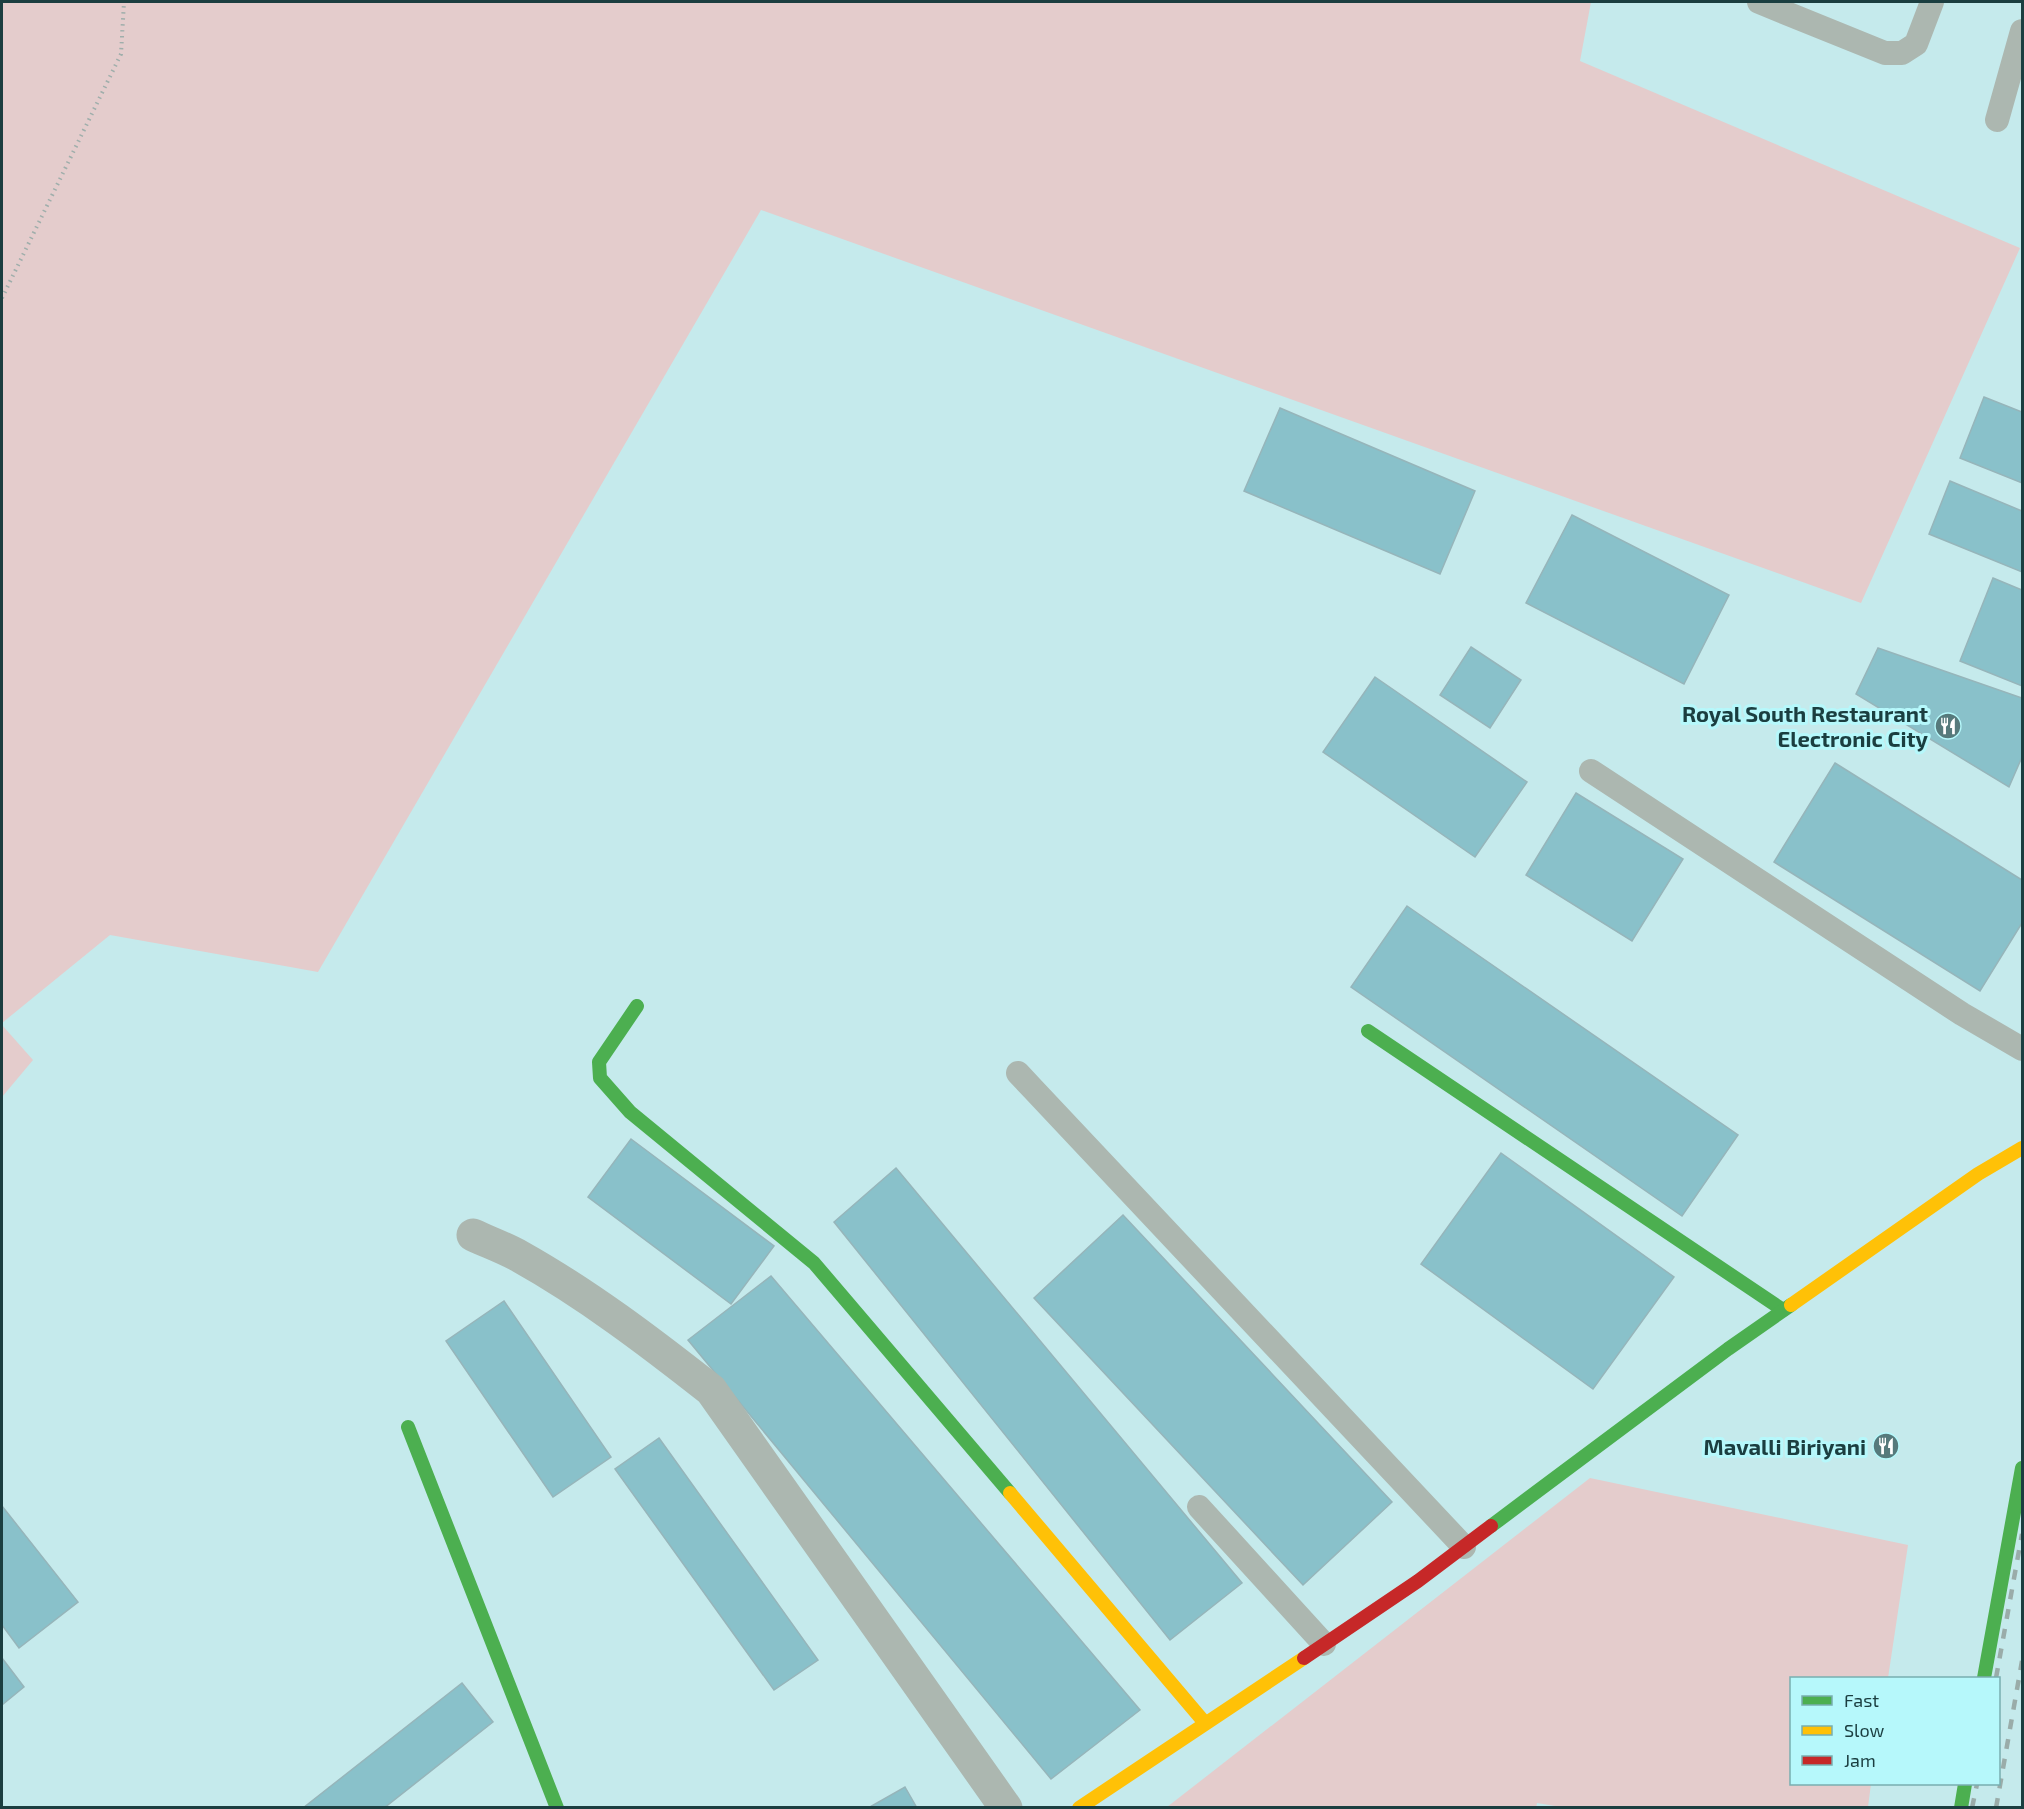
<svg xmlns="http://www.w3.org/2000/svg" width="2024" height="1809" font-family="'Exo 2',sans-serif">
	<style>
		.green { fill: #e4cccc }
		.building { fill: #89c1ca; stroke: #96b5ba; stroke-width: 1.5 }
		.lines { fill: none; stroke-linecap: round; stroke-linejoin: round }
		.path { stroke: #9faeab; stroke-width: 4; stroke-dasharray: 1.5 4.5; stroke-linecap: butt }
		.lane { stroke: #acb7b0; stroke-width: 24 }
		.street { stroke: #acb7b0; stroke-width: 33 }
		.fast { stroke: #4caf50; stroke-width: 14 }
		.slow { stroke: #ffc107; stroke-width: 14 }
		.jam { stroke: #c62828; stroke-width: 14 }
		.rail { stroke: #9aaca9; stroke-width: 4.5; stroke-dasharray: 10 10; stroke-linecap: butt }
		.labels { text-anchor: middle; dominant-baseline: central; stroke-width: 6; stroke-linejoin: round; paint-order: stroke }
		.poi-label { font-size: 22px; font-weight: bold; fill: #1b3e40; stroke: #b6f8fb; text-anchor: end }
	</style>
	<rect width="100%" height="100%" fill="#c5eaec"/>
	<g class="green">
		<path d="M 2,2 L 1591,2 L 1580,61 L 2020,248 L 1861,603 L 761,210 L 318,972 L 110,935 L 2,1023 Z"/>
		<path d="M 2,1025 L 33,1060 L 2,1097 Z"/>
		<path d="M 1590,1478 L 1908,1545 L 1888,1678 L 1792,1678 L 1792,1784 L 1871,1784 L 1868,1807 L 1567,1808 L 1537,1803 L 1536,1808 L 1167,1807 Z"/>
	</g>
	<g class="building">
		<path d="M 1984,397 L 2022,412 L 2022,483 L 1960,458 Z"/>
		<path d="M 1280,408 L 1475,491 L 1440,574 L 1244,491 Z"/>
		<path d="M 1950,481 L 2022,511 L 2022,572 L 1929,534 Z"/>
		<path d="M 1572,515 L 1729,595 L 1684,684 L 1526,603 Z"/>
		<path d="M 1993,578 L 2022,590 L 2022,686 L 1960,661 Z"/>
		<path d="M 1471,647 L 1521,680 L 1490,728 L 1440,695 Z"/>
		<path d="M 1878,648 L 2022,698 L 2022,757 L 2009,787 L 1856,694 Z"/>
		<path d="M 1375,677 L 1527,782 L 1475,857 L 1323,752 Z"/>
		<path d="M 1835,763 L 2022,880 L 2022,923 L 1980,991 L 1774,862 Z"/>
		<path d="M 1576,793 L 1683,859 L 1632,941 L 1526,875 Z"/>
		<path d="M 1407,906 L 1738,1135 L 1682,1216 L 1351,987 Z"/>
		<path d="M 631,1139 L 774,1246 L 731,1304 L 588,1197 Z"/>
		<path d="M 1501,1153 L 1674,1277 L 1593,1389 L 1421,1264 Z"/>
		<path d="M 896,1168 L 1242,1583 L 1170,1640 L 834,1222 Z"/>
		<path d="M 1123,1215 L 1392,1502 L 1303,1585 L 1034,1298 Z"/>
		<path d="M 771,1276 L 1140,1710 L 1051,1779 L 688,1340 Z"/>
		<path d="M 504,1301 L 611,1457 L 553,1497 L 446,1341 Z"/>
		<path d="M 659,1438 L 818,1660 L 774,1690 L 615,1469 Z"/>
		<path d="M 2,1506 L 78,1602 L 19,1648 L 2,1625 Z"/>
		<path d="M 2,1658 L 24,1687 L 2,1705 Z"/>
		<path d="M 462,1683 L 493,1722 L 384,1808 L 303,1808 Z"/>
		<path d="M 905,1787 L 917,1808 L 868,1808 Z"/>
	</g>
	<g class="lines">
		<path class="path" d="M 2,298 L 121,54 L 124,2"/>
		<g class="lane">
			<path d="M 1759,2 L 1885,53 L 1902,53 L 1916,44 L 1932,2"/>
			<path d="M 1997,120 L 2022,31"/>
			<path d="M 1591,771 L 1962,1014 L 2022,1049"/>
			<path d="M 1018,1073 C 1166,1231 1315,1388 1464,1547"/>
			<path d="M 1199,1507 L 1324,1644"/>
		</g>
		<path class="street" d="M 473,1235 C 488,1242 505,1248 519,1256 C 587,1294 650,1342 711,1390 L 1006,1808"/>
		<g class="fast">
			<path d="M 637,1006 L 599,1062 L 600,1078 L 630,1112 L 814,1263 L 1010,1493"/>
			<path d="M 1368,1031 L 1783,1310"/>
			<path d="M 408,1427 L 557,1808"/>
			<path d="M 1491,1526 L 1728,1349 L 1791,1305"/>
			<path d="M 1984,1678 L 2022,1468"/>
			<path d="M 1961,1808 L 1965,1784"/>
		</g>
		<g class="slow">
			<path d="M 1791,1305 L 1978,1174 L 2022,1148"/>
			<path d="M 1010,1493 L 1205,1723"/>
			<path d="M 1079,1808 L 1304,1658"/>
		</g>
		<path class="jam" d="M 1304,1658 L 1418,1581 L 1491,1526"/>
		<g class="rail">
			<path d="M 1996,1678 L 2022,1534"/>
			<path d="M 1972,1808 L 1977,1784"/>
			<path d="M 1996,1808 L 2022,1661"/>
		</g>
	</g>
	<defs>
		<symbol id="restaurant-disc" viewBox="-11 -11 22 22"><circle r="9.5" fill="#567a7c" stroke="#b6f8fb"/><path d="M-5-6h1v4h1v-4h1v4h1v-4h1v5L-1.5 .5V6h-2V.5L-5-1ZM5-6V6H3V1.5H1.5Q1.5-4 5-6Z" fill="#fff"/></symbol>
	</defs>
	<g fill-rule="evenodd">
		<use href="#restaurant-disc" x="1933" y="711" width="30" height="30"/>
		<use href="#restaurant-disc" x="1871" y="1431" width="30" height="30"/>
	</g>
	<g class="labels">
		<g class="poi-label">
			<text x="1928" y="713">Royal South Restaurant<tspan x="1928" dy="25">Electronic City</tspan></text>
			<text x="1866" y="1446">Mavalli Biriyani</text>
		</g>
	</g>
	<rect width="2024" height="1809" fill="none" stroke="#1b3e40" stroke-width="6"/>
	<rect x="1790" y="1677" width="210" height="108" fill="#b6f8fb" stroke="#78aeb0" stroke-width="1.5"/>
	<rect x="1802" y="1696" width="30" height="9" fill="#4caf50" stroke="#78aeb0" stroke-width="1.5"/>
	<text x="1844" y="1707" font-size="18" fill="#1b3e40">Fast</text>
	<rect x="1802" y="1726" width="30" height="9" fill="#ffc107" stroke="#78aeb0" stroke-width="1.5"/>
	<text x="1844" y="1737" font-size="18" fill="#1b3e40">Slow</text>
	<rect x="1802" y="1756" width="30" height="9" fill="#c62828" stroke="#78aeb0" stroke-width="1.5"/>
	<text x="1844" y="1767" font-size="18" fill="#1b3e40">Jam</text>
</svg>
